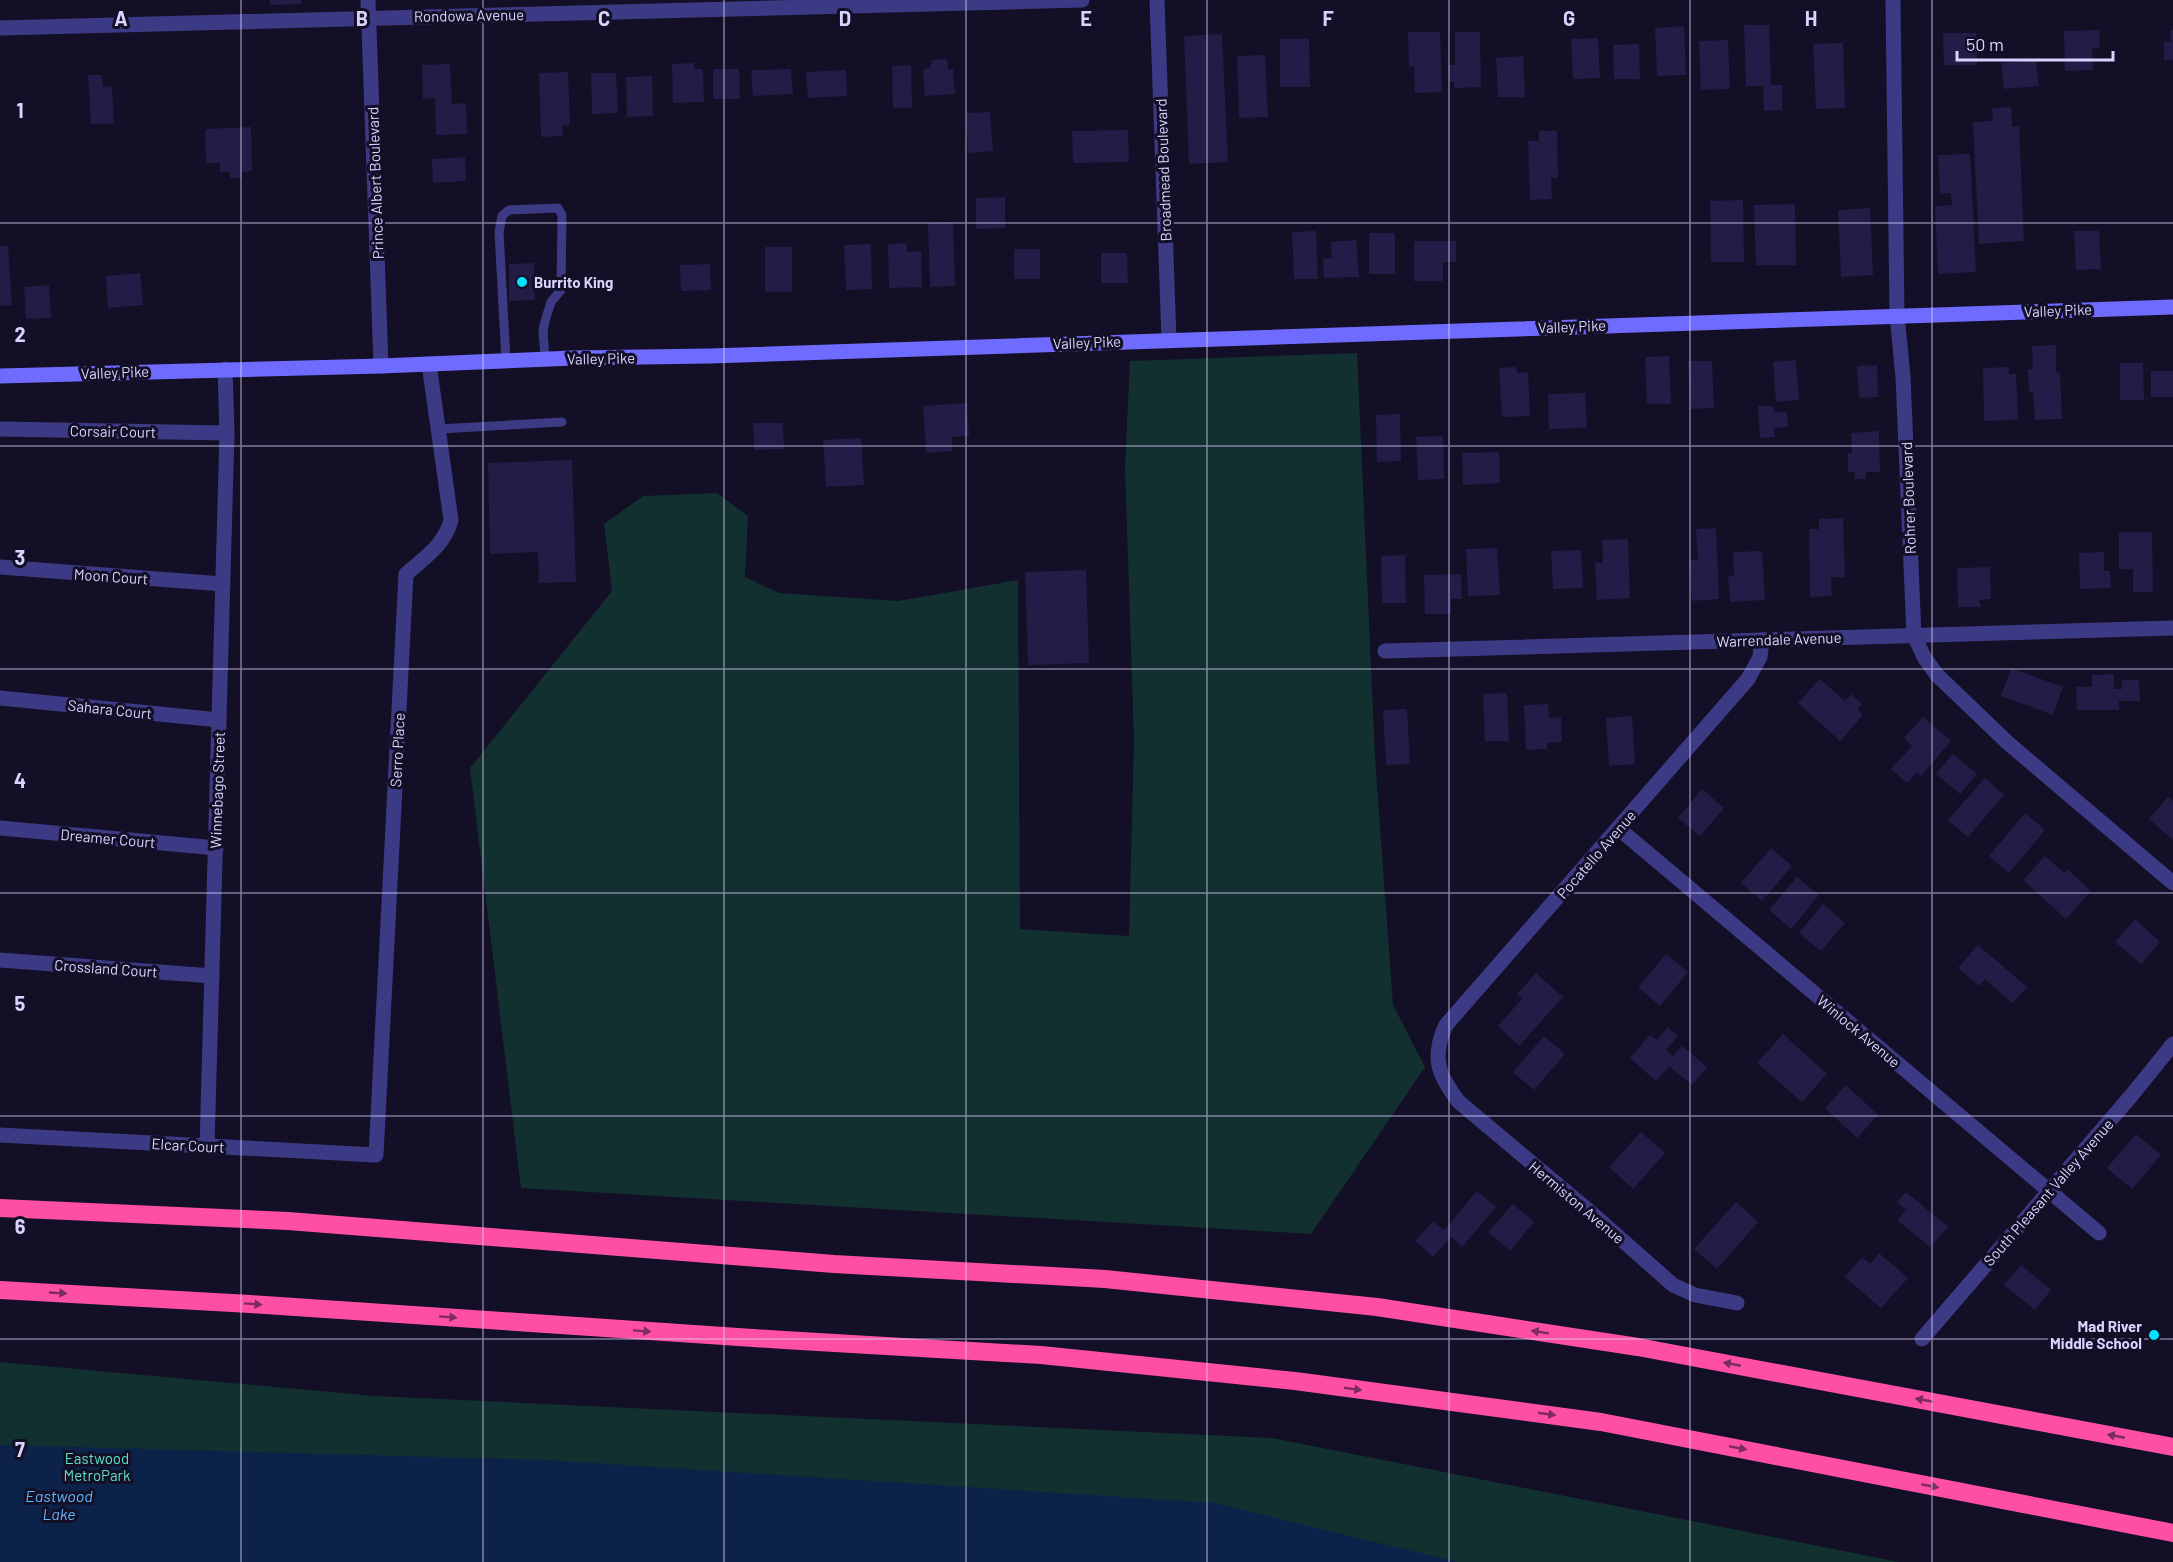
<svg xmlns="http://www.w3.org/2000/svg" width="2173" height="1562" font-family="Barlow,sans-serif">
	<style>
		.green { fill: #12302f }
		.water { fill: #0c2248 }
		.building { fill: #241b47 }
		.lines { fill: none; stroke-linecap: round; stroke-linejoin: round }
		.lane { stroke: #3d3a85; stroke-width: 9 }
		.street { stroke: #3d3a85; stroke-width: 15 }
		.secondary { stroke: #6f6bff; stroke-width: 15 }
		.highway { stroke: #ff4fa3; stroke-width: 18 }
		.oneway { fill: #7d2c5e }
		.grid { fill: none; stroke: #d9d4ff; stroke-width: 1.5; stroke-opacity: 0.55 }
		.poi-dot { fill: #00e5ff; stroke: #130f26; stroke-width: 2 }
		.labels { text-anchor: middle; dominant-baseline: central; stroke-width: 6; stroke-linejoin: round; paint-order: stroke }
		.street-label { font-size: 15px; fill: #d9d4ff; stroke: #130f26 }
		.poi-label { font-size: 15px; font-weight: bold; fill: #d9d4ff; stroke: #130f26; text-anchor: start }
		.park-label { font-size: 15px; fill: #5fe0c0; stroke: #130f26 }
		.water-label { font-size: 16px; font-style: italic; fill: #62b6ff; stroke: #130f26 }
		.grid-label { font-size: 20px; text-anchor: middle; font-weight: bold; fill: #d9d4ff; stroke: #130f26; stroke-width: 6; stroke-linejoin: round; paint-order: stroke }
	</style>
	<rect width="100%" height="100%" fill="#130f26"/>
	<g class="green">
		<path d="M 1357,353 L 1375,757 L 1393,1005 L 1425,1067 L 1311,1234 L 521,1188 L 470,768 L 612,591 L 604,524 L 643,496 L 717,493 L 748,516 L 745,577 L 779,593 L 898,601 L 1018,580 L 1020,929 L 1129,936 L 1134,740 L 1125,467 L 1130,361 Z"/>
		<path d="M 0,1362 L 375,1396 L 1272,1438 L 1899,1562 L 0,1562 Z"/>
	</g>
	<path class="water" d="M 0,1445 L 547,1460 L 1215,1503 L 1457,1562 L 0,1562 Z"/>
	<g class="building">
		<path d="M 270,0 L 301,0 L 301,4 L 270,5 Z"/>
		<path d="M 1744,25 L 1769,25 L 1771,85 L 1782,85 L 1782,110 L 1764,111 L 1763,86 L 1746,86 Z"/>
		<path d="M 1684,26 L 1686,75 L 1657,76 L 1655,28 Z"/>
		<path d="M 2099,30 L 2100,48 L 2092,49 L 2093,70 L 2065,71 L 2064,31 Z"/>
		<path d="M 2170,30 L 2173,30 L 2173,60 L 2164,60 L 2164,42 L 2171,42 Z"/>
		<path d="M 1408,32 L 1440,32 L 1442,92 L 1415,93 L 1414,66 L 1409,67 Z"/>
		<path d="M 1455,32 L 1480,32 L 1481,87 L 1454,88 L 1454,82 L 1449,82 L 1448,65 L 1455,65 Z"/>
		<path d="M 1943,33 L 1976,33 L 1977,65 L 1944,65 Z"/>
		<path d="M 1222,34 L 1228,162 L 1189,164 L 1184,36 Z"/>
		<path d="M 1598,38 L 1600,78 L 1573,79 L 1571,39 Z"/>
		<path d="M 1280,39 L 1309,39 L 1310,87 L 1280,87 Z"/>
		<path d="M 1728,40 L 1730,89 L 1701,90 L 1699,41 Z"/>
		<path d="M 1843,43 L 1845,108 L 1816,109 L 1813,44 Z"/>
		<path d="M 1639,44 L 1640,79 L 1614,79 L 1613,45 Z"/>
		<path d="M 1265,55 L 1268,117 L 1239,118 L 1237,56 Z"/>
		<path d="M 1523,56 L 1525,97 L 1498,97 L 1496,58 Z"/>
		<path d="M 947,59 L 948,69 L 953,69 L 955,94 L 925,96 L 923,69 L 930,68 L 932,60 Z"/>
		<path d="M 2036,60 L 2039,86 L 2004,89 L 2001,63 Z"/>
		<path d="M 694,63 L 694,69 L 703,69 L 704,102 L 673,103 L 672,64 Z"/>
		<path d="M 450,64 L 452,104 L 466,103 L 467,134 L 436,135 L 435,98 L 423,99 L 422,65 Z"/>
		<path d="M 911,65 L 912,108 L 893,108 L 892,66 Z"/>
		<path d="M 713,69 L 739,69 L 740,99 L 713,99 Z"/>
		<path d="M 791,69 L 793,94 L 753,96 L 751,70 Z"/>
		<path d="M 846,70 L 847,96 L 808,98 L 806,72 Z"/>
		<path d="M 568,72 L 570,125 L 562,126 L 563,136 L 541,137 L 539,73 Z"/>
		<path d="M 591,73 L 616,73 L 618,113 L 592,114 Z"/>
		<path d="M 88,75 L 102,75 L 103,87 L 112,86 L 114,124 L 91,124 Z"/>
		<path d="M 652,76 L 653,116 L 627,117 L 626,77 Z"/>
		<path d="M 2011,107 L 2012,127 L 2019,126 L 2024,241 L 1979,244 L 1973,122 L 1993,121 L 1992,108 Z"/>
		<path d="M 990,112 L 993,151 L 968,153 L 966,113 Z"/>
		<path d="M 251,127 L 252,171 L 242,172 L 242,178 L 230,178 L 229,172 L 220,172 L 220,163 L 206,163 L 205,129 Z"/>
		<path d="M 1128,130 L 1129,162 L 1073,163 L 1072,131 Z"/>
		<path d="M 1539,131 L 1557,131 L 1558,178 L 1551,178 L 1552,199 L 1530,200 L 1528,141 L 1539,141 Z"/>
		<path d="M 1970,154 L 1976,272 L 1938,274 L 1935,206 L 1952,205 L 1951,193 L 1940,194 L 1938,155 Z"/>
		<path d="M 465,157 L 466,181 L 433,183 L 432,159 Z"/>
		<path d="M 1005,197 L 1005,228 L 976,229 L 976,198 Z"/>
		<path d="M 1743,200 L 1744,262 L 1711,262 L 1710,201 Z"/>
		<path d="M 1795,204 L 1796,265 L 1756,265 L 1754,205 Z"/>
		<path d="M 1870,208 L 1873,275 L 1841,277 L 1838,210 Z"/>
		<path d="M 953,222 L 955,286 L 930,287 L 928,223 Z"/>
		<path d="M 1316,231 L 1318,279 L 1294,279 L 1292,232 Z"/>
		<path d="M 2074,231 L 2099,231 L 2101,269 L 2076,270 Z"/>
		<rect x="1369" y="233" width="26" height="41"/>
		<path d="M 1356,240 L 1359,277 L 1324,278 L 1323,259 L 1332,258 L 1331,242 Z"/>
		<path d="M 1414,241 L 1456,241 L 1456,262 L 1443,262 L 1443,281 L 1414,281 Z"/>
		<path d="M 907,243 L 907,252 L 921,251 L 922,287 L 889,288 L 888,244 Z"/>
		<path d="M 871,244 L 872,289 L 846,290 L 844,245 Z"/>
		<path d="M 0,246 L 8,246 L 12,305 L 0,306 Z"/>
		<rect x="765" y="247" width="27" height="45"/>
		<rect x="1014" y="249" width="26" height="30"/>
		<path d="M 1101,253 L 1127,253 L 1128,283 L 1101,283 Z"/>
		<path d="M 534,263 L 535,300 L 509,301 L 509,264 Z"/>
		<path d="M 710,264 L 711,290 L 681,291 L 680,265 Z"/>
		<path d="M 140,273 L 143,305 L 108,308 L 106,276 Z"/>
		<path d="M 49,285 L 51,318 L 26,319 L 24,287 Z"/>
		<path d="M 2056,345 L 2056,372 L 2060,373 L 2062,419 L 2035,420 L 2033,392 L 2029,392 L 2028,369 L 2033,369 L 2032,346 Z"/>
		<path d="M 1669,356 L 1671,404 L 1647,404 L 1645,357 Z"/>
		<path d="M 1796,360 L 1799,400 L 1776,402 L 1773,362 Z"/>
		<path d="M 1688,361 L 1712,361 L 1714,408 L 1690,409 Z"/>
		<path d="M 2120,363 L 2143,363 L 2144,400 L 2120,400 Z"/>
		<path d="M 1877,365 L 1878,397 L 1859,398 L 1857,366 Z"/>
		<path d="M 1516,367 L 1517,373 L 1528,372 L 1530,416 L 1502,417 L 1499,368 Z"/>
		<path d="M 2009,367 L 2009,374 L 2016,374 L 2018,420 L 1984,421 L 1983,368 Z"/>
		<rect x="2151" y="371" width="22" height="26"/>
		<path d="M 1585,393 L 1587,428 L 1549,429 L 1548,394 Z"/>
		<path d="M 967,403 L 969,436 L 952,437 L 952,451 L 926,453 L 923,406 Z"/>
		<path d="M 1758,406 L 1772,406 L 1775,412 L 1787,412 L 1788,427 L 1774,428 L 1775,437 L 1760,438 Z"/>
		<path d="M 1400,414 L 1401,461 L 1377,462 L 1376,415 Z"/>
		<path d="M 753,423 L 783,423 L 784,449 L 754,450 Z"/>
		<path d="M 1879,431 L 1880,472 L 1866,472 L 1866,479 L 1855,479 L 1855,472 L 1848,472 L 1848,453 L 1852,453 L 1851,433 Z"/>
		<path d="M 1443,436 L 1444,479 L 1418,480 L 1416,437 Z"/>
		<path d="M 861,438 L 864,485 L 826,487 L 823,440 Z"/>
		<path d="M 1499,452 L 1500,483 L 1463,485 L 1462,453 Z"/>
		<path d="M 572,460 L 576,582 L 539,583 L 538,552 L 490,554 L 488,463 Z"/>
		<path d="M 1843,518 L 1845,577 L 1831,577 L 1832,596 L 1810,597 L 1809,529 L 1819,529 L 1819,519 Z"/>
		<path d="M 1716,528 L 1719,599 L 1692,601 L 1689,560 L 1698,559 L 1696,529 Z"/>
		<path d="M 2119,532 L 2152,532 L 2153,592 L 2133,592 L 2133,569 L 2119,569 Z"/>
		<path d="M 1628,539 L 1630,598 L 1597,600 L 1595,563 L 1603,563 L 1602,540 Z"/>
		<path d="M 1497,548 L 1500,595 L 1468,596 L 1466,549 Z"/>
		<path d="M 1581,550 L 1583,588 L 1553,589 L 1551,551 Z"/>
		<path d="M 1762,551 L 1765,600 L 1730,602 L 1728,576 L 1734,575 L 1733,552 Z"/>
		<path d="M 2104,552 L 2104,571 L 2110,571 L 2111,588 L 2080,589 L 2079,553 Z"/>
		<path d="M 1405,555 L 1406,603 L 1382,603 L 1381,556 Z"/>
		<path d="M 1990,567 L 1991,599 L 1979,600 L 1981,607 L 1958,607 L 1957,568 Z"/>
		<path d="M 1086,570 L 1089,663 L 1028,665 L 1025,572 Z"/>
		<path d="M 1461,574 L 1462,599 L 1451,599 L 1451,614 L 1425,614 L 1424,575 Z"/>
		<path d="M 2011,668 L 2063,687 L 2053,715 L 2001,696 Z"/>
		<path d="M 2114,674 L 2114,689 L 2122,689 L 2122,680 L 2139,680 L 2140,701 L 2119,701 L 2119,710 L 2077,710 L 2076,687 L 2092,687 L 2092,675 Z"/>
		<path d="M 1820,679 L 1845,701 L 1851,694 L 1862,704 L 1857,709 L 1863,715 L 1840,741 L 1798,703 Z"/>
		<path d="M 1507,693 L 1509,741 L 1485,741 L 1483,694 Z"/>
		<path d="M 1548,704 L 1549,718 L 1561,717 L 1562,742 L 1547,743 L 1547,749 L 1526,750 L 1524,705 Z"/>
		<path d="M 1407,709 L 1410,764 L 1386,765 L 1383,710 Z"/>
		<path d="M 1632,716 L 1635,764 L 1609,766 L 1606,718 Z"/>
		<path d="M 1923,717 L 1951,741 L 1921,776 L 1917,772 L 1907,783 L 1891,769 L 1912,746 L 1904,738 Z"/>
		<path d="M 1953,754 L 1977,774 L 1960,794 L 1936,774 Z"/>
		<path d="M 1985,778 L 2004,795 L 1968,837 L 1948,820 Z"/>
		<path d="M 1702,789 L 1724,808 L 1700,836 L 1678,818 Z"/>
		<path d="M 2168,797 L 2173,801 L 2173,840 L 2149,819 Z"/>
		<path d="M 2025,813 L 2045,830 L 2009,873 L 1989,856 Z"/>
		<path d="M 1771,848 L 1792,866 L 1762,901 L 1741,883 Z"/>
		<path d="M 2045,856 L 2064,873 L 2067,869 L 2091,891 L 2066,919 L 2023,880 Z"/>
		<path d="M 1797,877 L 1819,895 L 1791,929 L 1769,910 Z"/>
		<path d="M 1823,904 L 1845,923 L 1821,951 L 1799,933 Z"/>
		<path d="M 2135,919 L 2160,942 L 2141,964 L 2115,942 Z"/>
		<path d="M 1978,945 L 2027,987 L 2012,1003 L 1985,979 L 1979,986 L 1958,968 Z"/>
		<path d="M 1666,954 L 1688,972 L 1660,1006 L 1638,987 Z"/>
		<path d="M 1536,973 L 1563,997 L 1519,1046 L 1498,1026 L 1522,999 L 1517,994 Z"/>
		<path d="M 1668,1027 L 1678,1036 L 1666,1050 L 1673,1056 L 1682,1046 L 1707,1067 L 1692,1085 L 1669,1066 L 1656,1081 L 1630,1058 L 1650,1035 L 1657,1040 Z"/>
		<path d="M 1783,1034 L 1827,1074 L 1802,1102 L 1757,1063 Z"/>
		<path d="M 1544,1036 L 1565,1054 L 1534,1090 L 1513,1072 Z"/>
		<path d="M 1846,1085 L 1878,1115 L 1857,1138 L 1825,1108 Z"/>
		<path d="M 1641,1132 L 1665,1153 L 1633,1189 L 1609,1167 Z"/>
		<path d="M 2136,1134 L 2161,1155 L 2132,1189 L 2107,1168 Z"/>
		<path d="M 1477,1191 L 1496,1207 L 1462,1247 L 1451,1237 L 1433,1257 L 1415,1241 L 1433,1221 L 1444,1230 Z"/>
		<path d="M 1906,1192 L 1948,1227 L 1930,1247 L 1897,1220 L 1906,1210 L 1897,1202 Z"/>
		<path d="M 1736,1202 L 1758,1222 L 1717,1269 L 1694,1249 Z"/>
		<path d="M 1513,1204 L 1534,1222 L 1510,1251 L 1488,1232 Z"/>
		<path d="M 1879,1253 L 1908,1278 L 1881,1308 L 1845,1277 L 1862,1257 L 1870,1264 Z"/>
		<path d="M 2021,1265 L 2051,1290 L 2035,1310 L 2004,1285 Z"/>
	</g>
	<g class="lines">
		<g class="lane">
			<path d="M 506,361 L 499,232 L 502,216 L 509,210 L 558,208 L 562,215 L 561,290 L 551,302 L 545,321 L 543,331 L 545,359"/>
			<path d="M 439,429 L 562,422"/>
		</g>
		<g class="street">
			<path d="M 368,0 L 381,366"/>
			<path d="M 1157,0 L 1169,340"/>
			<path d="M 1893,0 L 1897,315 L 1903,377 L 1914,635 L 1924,657 L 1937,675 L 2008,743 L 2173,883"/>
			<path d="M 0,28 L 1082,0"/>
			<path d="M 0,429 L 227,433"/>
			<path d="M 0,567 L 223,584"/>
			<path d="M 1385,651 L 2173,628"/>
			<path d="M 0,698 L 219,720"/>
			<path d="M 0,828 L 216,848"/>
			<path d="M 1618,828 L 2099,1233"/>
			<path d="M 0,960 L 212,976"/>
			<path d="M 0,1135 L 376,1155 L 406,574 C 425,557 444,546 451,520 L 429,364"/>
			<path d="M 207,1146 L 227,433 L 225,369"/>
			<path d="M 1737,1303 L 1695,1295 L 1673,1285 L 1595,1216 L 1459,1102 C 1438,1075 1431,1057 1446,1025 L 1748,679 L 1760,657 L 1762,640"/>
			<path d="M 1922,1339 L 2131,1096 L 2173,1044"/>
		</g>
		<path class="secondary" d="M 0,376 L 381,366 L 573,358 L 710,356 L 2173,307"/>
		<g class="highway">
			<path d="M 0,1208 L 288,1221 L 834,1264 L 1105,1279 L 1377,1307 L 1638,1347 L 2173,1447"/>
			<path d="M 0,1290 L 250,1304 L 784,1340 L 1041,1355 L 1295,1381 L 1601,1422 L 2173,1533"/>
		</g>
	</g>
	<defs><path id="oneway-solid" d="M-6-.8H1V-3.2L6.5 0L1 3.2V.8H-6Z" transform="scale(1.5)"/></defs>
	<g class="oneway">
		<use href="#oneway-solid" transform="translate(58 1293) rotate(3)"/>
		<use href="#oneway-solid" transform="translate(253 1304) rotate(4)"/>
		<use href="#oneway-solid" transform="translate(448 1317) rotate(4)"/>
		<use href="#oneway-solid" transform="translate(642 1331) rotate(4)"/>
		<use href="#oneway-solid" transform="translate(1540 1332) rotate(-171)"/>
		<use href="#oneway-solid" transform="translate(1732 1364) rotate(-169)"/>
		<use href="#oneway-solid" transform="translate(1353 1389) rotate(8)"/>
		<use href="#oneway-solid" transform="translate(1924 1400) rotate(-169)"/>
		<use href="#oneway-solid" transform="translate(1547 1414) rotate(8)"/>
		<use href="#oneway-solid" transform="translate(2116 1436) rotate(-169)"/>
		<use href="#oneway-solid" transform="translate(1738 1448) rotate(11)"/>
		<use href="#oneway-solid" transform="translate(1930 1486) rotate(11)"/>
	</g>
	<path class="grid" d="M 241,0 L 241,1562M 483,0 L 483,1562M 724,0 L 724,1562M 966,0 L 966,1562M 1207,0 L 1207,1562M 1449,0 L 1449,1562M 1690,0 L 1690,1562M 1932,0 L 1932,1562M 0,223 L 2173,223M 0,446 L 2173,446M 0,669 L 2173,669M 0,893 L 2173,893M 0,1116 L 2173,1116M 0,1339 L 2173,1339"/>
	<g class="poi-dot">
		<circle cx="522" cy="282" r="6"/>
		<circle cx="2154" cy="1335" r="6"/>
	</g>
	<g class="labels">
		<g class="street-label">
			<text transform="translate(469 15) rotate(-1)">Rondowa Avenue</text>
			<text transform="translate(1163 170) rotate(-92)">Broadmead Boulevard</text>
			<text transform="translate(375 183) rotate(-92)">Prince Albert Boulevard</text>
			<text transform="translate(2058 310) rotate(-2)">Valley Pike</text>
			<text transform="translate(1572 326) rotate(-2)">Valley Pike</text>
			<text transform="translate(1087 342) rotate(-2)">Valley Pike</text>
			<text transform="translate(601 358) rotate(-1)">Valley Pike</text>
			<text transform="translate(115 372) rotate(-2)">Valley Pike</text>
			<text transform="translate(113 431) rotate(1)">Corsair Court</text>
			<text transform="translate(1908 498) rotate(-92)">Rohrer Boulevard</text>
			<text transform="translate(111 576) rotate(4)">Moon Court</text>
			<text transform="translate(1779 639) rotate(-2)">Warrendale Avenue</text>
			<text transform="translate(110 709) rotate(6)">Sahara Court</text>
			<text transform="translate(397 750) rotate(-87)">Serro Place</text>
			<text transform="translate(217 790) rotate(-88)">Winnebago Street</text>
			<text transform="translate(108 838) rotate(5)">Dreamer Court</text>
			<text transform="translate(1596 854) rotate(-49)">Pocatello Avenue</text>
			<text transform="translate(106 968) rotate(4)">Crossland Court</text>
			<text transform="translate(1859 1031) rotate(40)">Winlock Avenue</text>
			<text transform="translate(188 1145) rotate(3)">Elcar Court</text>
			<text transform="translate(2048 1192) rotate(-49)">South Pleasant Valley Avenue</text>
			<text transform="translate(1577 1202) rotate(40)">Hermiston Avenue</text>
		</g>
		<g class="poi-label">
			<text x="534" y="282">Burrito King</text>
			<text x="2142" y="1326" text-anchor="end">Mad River<tspan x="2142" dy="17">Middle School</tspan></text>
		</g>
		<g class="park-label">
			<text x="97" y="1458">Eastwood<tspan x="97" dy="17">MetroPark</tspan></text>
		</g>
		<g class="water-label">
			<text x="59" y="1495">Eastwood<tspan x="59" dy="18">Lake</tspan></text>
		</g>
	</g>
	<g class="grid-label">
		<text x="121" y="26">A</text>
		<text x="362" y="26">B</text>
		<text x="604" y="26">C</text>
		<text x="845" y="26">D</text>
		<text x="1086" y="26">E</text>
		<text x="1328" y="26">F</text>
		<text x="1569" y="26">G</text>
		<text x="1811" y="26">H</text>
		<text x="20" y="118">1</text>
		<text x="20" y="342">2</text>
		<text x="20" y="565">3</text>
		<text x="20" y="788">4</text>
		<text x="20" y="1011">5</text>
		<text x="20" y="1234">6</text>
		<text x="20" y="1457">7</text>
	</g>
	<path d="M1957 51v9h156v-9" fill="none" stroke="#d9d4ff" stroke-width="3"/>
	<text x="1966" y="51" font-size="18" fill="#d9d4ff" stroke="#130f26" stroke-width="4.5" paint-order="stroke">50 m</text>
</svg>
